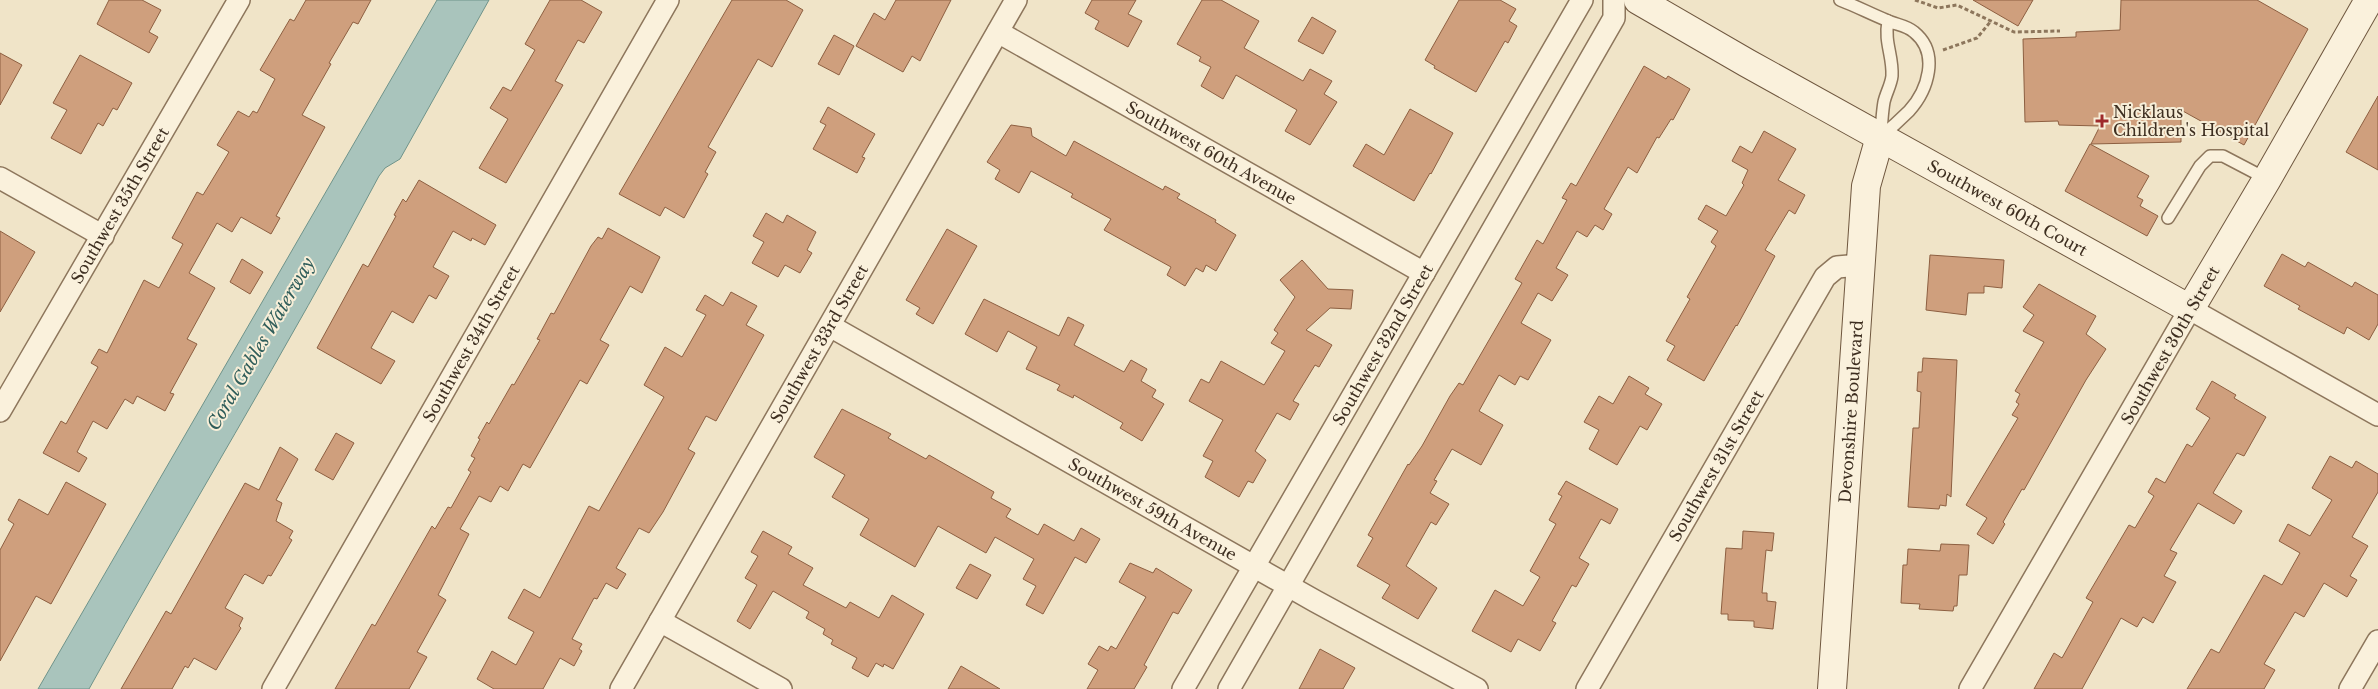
<svg xmlns="http://www.w3.org/2000/svg" width="2378" height="689" font-family="'Libre Baskerville',serif">
	<style>
		.water { fill: #a9c4bc; stroke: #6f938a }
		.building { fill: #cf9f7d; stroke: #8d5f41 }
		.lines { fill: none; stroke-linecap: round; stroke-linejoin: round }
		.lane-casing { stroke: #8d765c; stroke-width: 14 }
		.street-casing { stroke: #8d765c; stroke-width: 24 }
		.secondary-casing { stroke: #6f573f; stroke-width: 30 }
		.path { stroke: #8d765c; stroke-width: 3; stroke-dasharray: 4 2.5; stroke-linecap: butt }
		.lane { stroke: #faf1dc; stroke-width: 11 }
		.street { stroke: #faf1dc; stroke-width: 21 }
		.secondary { stroke: #faf1dc; stroke-width: 28 }
		.poi-dot { fill: #9e2a2b; stroke: #f7eed8; stroke-width: 2 }
		.labels { text-anchor: middle; dominant-baseline: central; stroke-width: 4; stroke-linejoin: round; paint-order: stroke }
		.poi-label { font-size: 16px; fill: #3d2e20; stroke: #f7eed8; text-anchor: start }
		.street-label { font-size: 16px; fill: #3d2e20; stroke: #f7eed8 }
		.water-label { font-size: 18px; font-style: italic; fill: #2f5d5a; stroke: #f7eed8 }
	</style>
	<rect width="100%" height="100%" fill="#f0e4c8"/>
	<path class="water" d="M 437,0 L 489,0 L 400,159 L 385,168 L 379,176 C 287,350 184,517 89,689 L 38,689 Z"/>
	<g class="building">
		<path d="M 109,0 L 142,0 L 161,10 L 149,32 L 158,37 L 149,53 L 97,24 Z"/>
		<path d="M 306,0 L 371,0 L 358,24 L 353,22 L 329,63 L 331,64 L 302,115 L 325,127 L 276,216 L 280,218 L 271,234 L 241,217 L 232,232 L 217,223 L 189,273 L 215,288 L 187,339 L 197,344 L 170,393 L 174,394 L 165,411 L 137,396 L 133,404 L 125,399 L 107,429 L 93,421 L 77,452 L 87,458 L 79,472 L 43,453 L 61,421 L 66,424 L 98,367 L 91,363 L 99,349 L 107,353 L 144,280 L 159,288 L 183,244 L 172,238 L 197,192 L 203,195 L 229,152 L 217,145 L 238,111 L 249,117 L 253,111 L 257,113 L 275,79 L 260,70 L 290,19 L 294,21 Z"/>
		<path d="M 550,0 L 581,0 L 602,12 L 584,43 L 578,40 L 555,81 L 563,85 L 506,183 L 479,168 L 508,119 L 490,108 L 503,87 L 511,91 L 535,50 L 525,44 Z"/>
		<path d="M 732,0 L 786,0 L 803,10 L 772,67 L 758,59 L 708,147 L 716,152 L 705,172 L 708,174 L 684,218 L 665,207 L 660,216 L 619,194 Z"/>
		<path d="M 896,0 L 951,0 L 920,61 L 912,56 L 903,72 L 856,46 L 874,13 L 885,20 Z"/>
		<path d="M 1092,0 L 1136,0 L 1128,14 L 1142,21 L 1128,47 L 1095,29 L 1099,21 L 1085,13 Z"/>
		<path d="M 1202,0 L 1221,0 L 1259,21 L 1244,48 L 1303,81 L 1310,69 L 1332,81 L 1324,94 L 1337,102 L 1310,145 L 1285,131 L 1297,110 L 1236,75 L 1223,99 L 1201,86 L 1211,67 L 1199,61 L 1201,57 L 1177,44 Z"/>
		<path d="M 1459,0 L 1500,0 L 1516,9 L 1509,21 L 1517,26 L 1508,43 L 1505,41 L 1476,92 L 1434,68 L 1435,66 L 1425,60 Z"/>
		<path d="M 1973,0 L 2033,0 L 2018,26 Z"/>
		<path d="M 2121,0 L 2257,0 L 2308,29 L 2244,145 L 2181,110 L 2181,142 L 2091,144 L 2100,126 L 2059,125 L 2058,121 L 2025,122 L 2023,39 L 2076,37 L 2076,32 L 2120,30 Z"/>
		<path d="M 1312,17 L 1336,31 L 1323,54 L 1298,41 Z"/>
		<path d="M 834,35 L 854,46 L 839,75 L 818,64 Z"/>
		<path d="M 0,53 L 22,65 L 0,105 Z"/>
		<path d="M 80,55 L 132,83 L 117,110 L 113,108 L 103,126 L 98,123 L 81,154 L 51,138 L 67,110 L 53,103 Z"/>
		<path d="M 1644,66 L 1666,79 L 1668,76 L 1690,89 L 1673,120 L 1671,119 L 1659,138 L 1657,137 L 1637,173 L 1628,167 L 1604,209 L 1612,214 L 1603,230 L 1595,225 L 1587,237 L 1577,231 L 1556,268 L 1568,275 L 1552,301 L 1538,293 L 1521,323 L 1551,340 L 1528,380 L 1520,376 L 1515,385 L 1499,375 L 1479,411 L 1503,425 L 1481,465 L 1452,449 L 1434,480 L 1437,481 L 1430,493 L 1449,504 L 1436,525 L 1431,522 L 1406,566 L 1437,588 L 1418,619 L 1382,598 L 1390,585 L 1357,566 L 1373,538 L 1368,535 L 1408,464 L 1409,465 L 1422,446 L 1450,396 L 1459,383 L 1463,385 L 1522,283 L 1515,279 L 1537,240 L 1543,244 L 1567,200 L 1562,198 L 1571,183 L 1576,186 Z"/>
		<path d="M 2378,96 L 2378,170 L 2346,152 Z"/>
		<path d="M 828,107 L 875,134 L 862,157 L 865,158 L 857,173 L 813,149 L 826,125 L 820,122 Z"/>
		<path d="M 1410,109 L 1453,133 L 1431,174 L 1430,173 L 1414,201 L 1353,166 L 1366,144 L 1384,155 Z"/>
		<path d="M 1011,125 L 1031,128 L 1032,136 L 1066,156 L 1074,141 L 1163,190 L 1165,186 L 1180,194 L 1177,198 L 1216,220 L 1215,222 L 1236,235 L 1216,271 L 1206,265 L 1203,272 L 1196,268 L 1185,286 L 1167,275 L 1171,267 L 1104,230 L 1111,219 L 1071,197 L 1073,194 L 1031,171 L 1019,193 L 995,179 L 1000,170 L 987,162 Z"/>
		<path d="M 1764,131 L 1796,149 L 1778,180 L 1805,195 L 1795,214 L 1789,210 L 1765,250 L 1775,256 L 1737,326 L 1736,325 L 1704,381 L 1667,360 L 1675,346 L 1666,341 L 1690,299 L 1687,297 L 1716,246 L 1711,242 L 1718,231 L 1698,219 L 1706,205 L 1726,216 L 1744,185 L 1742,183 L 1748,170 L 1732,161 L 1740,146 L 1752,153 Z"/>
		<path d="M 2090,144 L 2149,176 L 2137,197 L 2143,200 L 2140,206 L 2158,216 L 2147,236 L 2065,191 Z"/>
		<path d="M 419,180 L 496,225 L 485,245 L 472,238 L 471,241 L 453,231 L 433,267 L 449,276 L 436,299 L 429,295 L 413,323 L 392,311 L 371,348 L 395,361 L 381,384 L 317,348 L 363,264 L 368,267 L 396,216 L 394,215 L 403,199 L 406,202 Z"/>
		<path d="M 766,213 L 783,223 L 787,215 L 816,232 L 807,250 L 812,253 L 800,273 L 785,265 L 778,277 L 752,263 L 764,242 L 753,236 Z"/>
		<path d="M 608,228 L 660,257 L 642,293 L 630,286 L 600,340 L 609,345 L 587,384 L 580,380 L 530,468 L 523,464 L 508,491 L 500,486 L 491,502 L 479,496 L 460,529 L 469,534 L 438,595 L 446,600 L 417,652 L 427,657 L 409,689 L 335,689 L 372,624 L 375,626 L 432,526 L 435,529 L 448,507 L 451,508 L 471,472 L 468,470 L 475,458 L 471,456 L 480,439 L 478,438 L 487,422 L 489,424 L 512,384 L 514,385 L 540,340 L 537,339 L 551,313 L 554,314 L 591,246 L 598,237 L 602,239 Z"/>
		<path d="M 947,229 L 977,246 L 933,324 L 916,314 L 920,308 L 906,300 Z"/>
		<path d="M 0,231 L 35,252 L 0,312 Z"/>
		<path d="M 2282,254 L 2305,267 L 2308,262 L 2352,287 L 2355,282 L 2378,295 L 2378,324 L 2369,340 L 2347,327 L 2344,334 L 2298,309 L 2300,306 L 2264,286 Z"/>
		<path d="M 1930,255 L 2004,260 L 2002,288 L 1984,286 L 1984,293 L 1968,293 L 1966,315 L 1926,310 Z"/>
		<path d="M 242,259 L 263,272 L 250,294 L 230,282 Z"/>
		<path d="M 1302,260 L 1328,289 L 1353,290 L 1351,309 L 1330,308 L 1306,330 L 1332,345 L 1319,367 L 1315,365 L 1293,401 L 1299,404 L 1290,420 L 1277,413 L 1255,451 L 1266,460 L 1253,483 L 1248,481 L 1239,497 L 1205,477 L 1213,461 L 1203,456 L 1223,420 L 1189,401 L 1201,379 L 1209,383 L 1221,361 L 1264,385 L 1285,351 L 1271,343 L 1278,333 L 1274,330 L 1295,297 L 1280,280 Z"/>
		<path d="M 2039,284 L 2096,316 L 2086,334 L 2106,349 L 2086,380 L 2024,490 L 2022,489 L 2003,522 L 2005,524 L 1993,544 L 1977,534 L 1987,518 L 1966,505 L 2018,418 L 2012,415 L 2019,404 L 2016,402 L 2020,394 L 2015,391 L 2044,342 L 2023,331 L 2034,315 L 2023,307 Z"/>
		<path d="M 731,292 L 757,306 L 746,325 L 764,335 L 716,421 L 706,416 L 688,449 L 695,453 L 663,512 L 649,533 L 639,528 L 616,568 L 626,574 L 617,589 L 606,583 L 597,599 L 594,598 L 572,639 L 582,644 L 579,649 L 582,651 L 574,666 L 560,658 L 543,689 L 494,689 L 477,679 L 492,651 L 516,665 L 534,632 L 508,618 L 524,589 L 540,598 L 589,506 L 599,511 L 664,397 L 644,385 L 665,347 L 682,357 L 706,315 L 696,310 L 705,295 L 723,306 Z"/>
		<path d="M 984,299 L 1059,336 L 1068,317 L 1084,325 L 1074,345 L 1124,372 L 1131,360 L 1147,369 L 1141,381 L 1156,390 L 1152,397 L 1164,404 L 1142,441 L 1120,428 L 1123,423 L 1074,395 L 1073,398 L 1057,390 L 1060,385 L 1026,369 L 1037,347 L 1008,331 L 997,352 L 965,334 Z"/>
		<path d="M 1923,358 L 1957,360 L 1951,497 L 1947,494 L 1946,506 L 1940,505 L 1939,509 L 1908,507 L 1913,428 L 1919,428 L 1921,392 L 1917,391 L 1918,372 L 1922,372 Z"/>
		<path d="M 1629,376 L 1649,388 L 1645,394 L 1662,404 L 1647,430 L 1640,426 L 1617,465 L 1589,449 L 1599,430 L 1584,422 L 1599,396 L 1613,404 Z"/>
		<path d="M 2212,381 L 2236,395 L 2234,398 L 2266,417 L 2244,456 L 2237,453 L 2213,493 L 2242,511 L 2234,524 L 2198,503 L 2170,550 L 2177,553 L 2164,576 L 2176,582 L 2153,623 L 2143,617 L 2137,627 L 2121,618 L 2082,689 L 2034,689 L 2054,653 L 2062,658 L 2093,602 L 2086,598 L 2129,525 L 2135,528 L 2154,496 L 2148,492 L 2156,478 L 2165,483 L 2187,444 L 2192,447 L 2210,418 L 2196,409 Z"/>
		<path d="M 842,409 L 891,434 L 888,438 L 926,459 L 929,455 L 994,492 L 991,498 L 1011,509 L 1006,517 L 1038,535 L 1044,524 L 1074,541 L 1081,528 L 1100,539 L 1086,563 L 1075,557 L 1043,614 L 1026,605 L 1036,586 L 1023,579 L 1034,559 L 995,537 L 986,553 L 938,526 L 915,567 L 860,535 L 869,519 L 832,497 L 845,475 L 814,457 Z"/>
		<path d="M 336,433 L 354,443 L 333,480 L 315,470 Z"/>
		<path d="M 280,447 L 298,459 L 276,500 L 282,503 L 276,521 L 293,531 L 289,538 L 292,540 L 271,576 L 268,575 L 263,584 L 245,574 L 243,576 L 225,608 L 243,618 L 239,626 L 241,628 L 216,670 L 194,658 L 188,668 L 185,666 L 172,689 L 121,689 L 166,611 L 171,614 L 245,483 L 259,490 Z"/>
		<path d="M 2330,456 L 2352,468 L 2356,461 L 2378,474 L 2378,492 L 2352,537 L 2368,546 L 2350,576 L 2357,580 L 2347,597 L 2324,583 L 2304,617 L 2295,612 L 2264,664 L 2275,670 L 2264,689 L 2187,689 L 2211,649 L 2219,653 L 2264,575 L 2282,585 L 2300,553 L 2279,541 L 2288,524 L 2310,536 L 2332,500 L 2312,488 Z"/>
		<path d="M 1566,481 L 1618,509 L 1610,524 L 1601,519 L 1579,558 L 1589,564 L 1576,587 L 1572,585 L 1552,621 L 1556,623 L 1540,651 L 1518,639 L 1511,652 L 1472,631 L 1495,590 L 1523,606 L 1540,577 L 1530,571 L 1556,524 L 1549,520 L 1562,496 L 1558,494 Z"/>
		<path d="M 66,482 L 106,504 L 51,604 L 36,596 L 0,661 L 0,550 L 14,524 L 8,520 L 19,499 L 48,515 Z"/>
		<path d="M 763,531 L 792,547 L 788,554 L 813,568 L 803,585 L 846,608 L 850,602 L 879,618 L 892,595 L 924,614 L 893,669 L 884,664 L 883,667 L 876,663 L 868,677 L 852,668 L 857,658 L 831,644 L 833,640 L 823,634 L 825,629 L 806,618 L 809,612 L 773,591 L 750,629 L 737,621 L 757,585 L 745,578 L 758,556 L 751,552 Z"/>
		<path d="M 1743,531 L 1774,533 L 1772,551 L 1766,550 L 1762,593 L 1767,593 L 1767,601 L 1776,602 L 1773,629 L 1754,627 L 1754,621 L 1728,620 L 1728,614 L 1721,614 L 1726,548 L 1742,549 Z"/>
		<path d="M 1941,544 L 1969,545 L 1967,575 L 1959,575 L 1957,606 L 1954,606 L 1953,611 L 1919,609 L 1920,604 L 1901,603 L 1903,565 L 1907,565 L 1908,549 L 1940,551 Z"/>
		<path d="M 1130,563 L 1153,573 L 1156,568 L 1192,590 L 1178,614 L 1173,612 L 1144,665 L 1147,667 L 1134,689 L 1087,689 L 1098,670 L 1088,664 L 1099,646 L 1108,651 L 1111,646 L 1116,649 L 1146,597 L 1119,582 Z"/>
		<path d="M 970,564 L 991,575 L 977,599 L 956,588 Z"/>
		<path d="M 1320,649 L 1355,668 L 1343,689 L 1299,689 Z"/>
		<path d="M 961,666 L 1000,689 L 948,689 Z"/>
	</g>
	<g class="lines">
		<defs>
			<g id="lane">
				<path d="M 1840,0 C 1856,6 1871,14 1886,20 C 1896,25 1906,25 1914,32 C 1940,53 1928,90 1909,111 C 1900,120 1890,129 1880,137"/>
				<path d="M 1880,137 C 1882,125 1882,113 1884,102 C 1886,93 1891,85 1892,76 C 1893,55 1884,43 1888,21"/>
				<path d="M 2168,218 L 2200,166 L 2210,156 L 2223,156 L 2267,179"/>
			</g>
			<g id="street">
				<path id="s1" d="M 998,32 L 1424,273"/>
				<path d="M 0,178 L 103,236"/>
				<path id="s2" d="M 830,326 L 1315,601 L 1477,689"/>
				<path id="s3" d="M 0,411 L 239,0"/>
				<path d="M 660,621 L 781,689"/>
				<path id="s4" d="M 273,689 L 668,0"/>
				<path id="s5" d="M 621,689 L 1016,0"/>
				<path id="s6" d="M 1183,689 L 1582,0"/>
				<path d="M 1229,689 L 1614,18 L 1614,0"/>
				<path id="s7" d="M 1587,689 L 1825,277 L 1837,267 L 1861,265"/>
				<path d="M 1970,689 L 2190,309 L 2378,415"/>
				<path d="M 2350,689 L 2378,641"/>
			</g>
			<g id="secondary">
				<path id="s8" d="M 1638,0 L 1747,63 L 2190,309 L 2267,179 L 2369,0"/>
				<path id="s9" d="M 1832,689 L 1866,186 L 1880,137"/>
			</g>
		</defs>
		<use href="#lane" class="lane-casing"/>
		<use href="#street" class="street-casing"/>
		<use href="#secondary" class="secondary-casing"/>
		<g class="path">
			<path d="M 1915,0 L 1938,8 L 1957,5 L 2014,32 L 2060,31"/>
			<path d="M 1943,50 L 1977,38 L 1991,21"/>
		</g>
		<use href="#lane" class="lane"/>
		<use href="#street" class="street"/>
		<use href="#secondary" class="secondary"/>
	</g>
	<path class="poi-dot" d="M2099.5 113.5h5v5h5v5h-5v5h-5v-5h-5v-5h5z"/>
	<g class="labels">
		<g class="poi-label">
			<text x="2113" y="112">Nicklaus<tspan x="2113" dy="18">Children's Hospital</tspan></text>
		</g>
		<g class="street-label">
			<text stroke="none"><textPath href="#s1" startOffset="245">Southwest 60th Avenue</textPath></text>
			<text stroke="none"><textPath href="#s3" startOffset="238">Southwest 35th Street</textPath></text>
			<text stroke="none"><textPath href="#s8" startOffset="424">Southwest 60th Court</textPath></text>
			<text stroke="none"><textPath href="#s4" startOffset="398">Southwest 34th Street</textPath></text>
			<text stroke="none"><textPath href="#s5" startOffset="398">Southwest 33rd Street</textPath></text>
			<text stroke="none"><textPath href="#s6" startOffset="398">Southwest 32nd Street</textPath></text>
			<text transform="translate(2170 345) rotate(-60)">Southwest 30th Street</text>
			<text stroke="none"><textPath href="#s9" startOffset="278">Devonshire Boulevard</textPath></text>
			<text stroke="none"><textPath href="#s7" startOffset="258">Southwest 31st Street</textPath></text>
			<text stroke="none"><textPath href="#s2" startOffset="371">Southwest 59th Avenue</textPath></text>
		</g>
		<g class="water-label">
			<text transform="translate(261 344) rotate(-60)">Coral Gables Waterway</text>
		</g>
	</g>
</svg>
